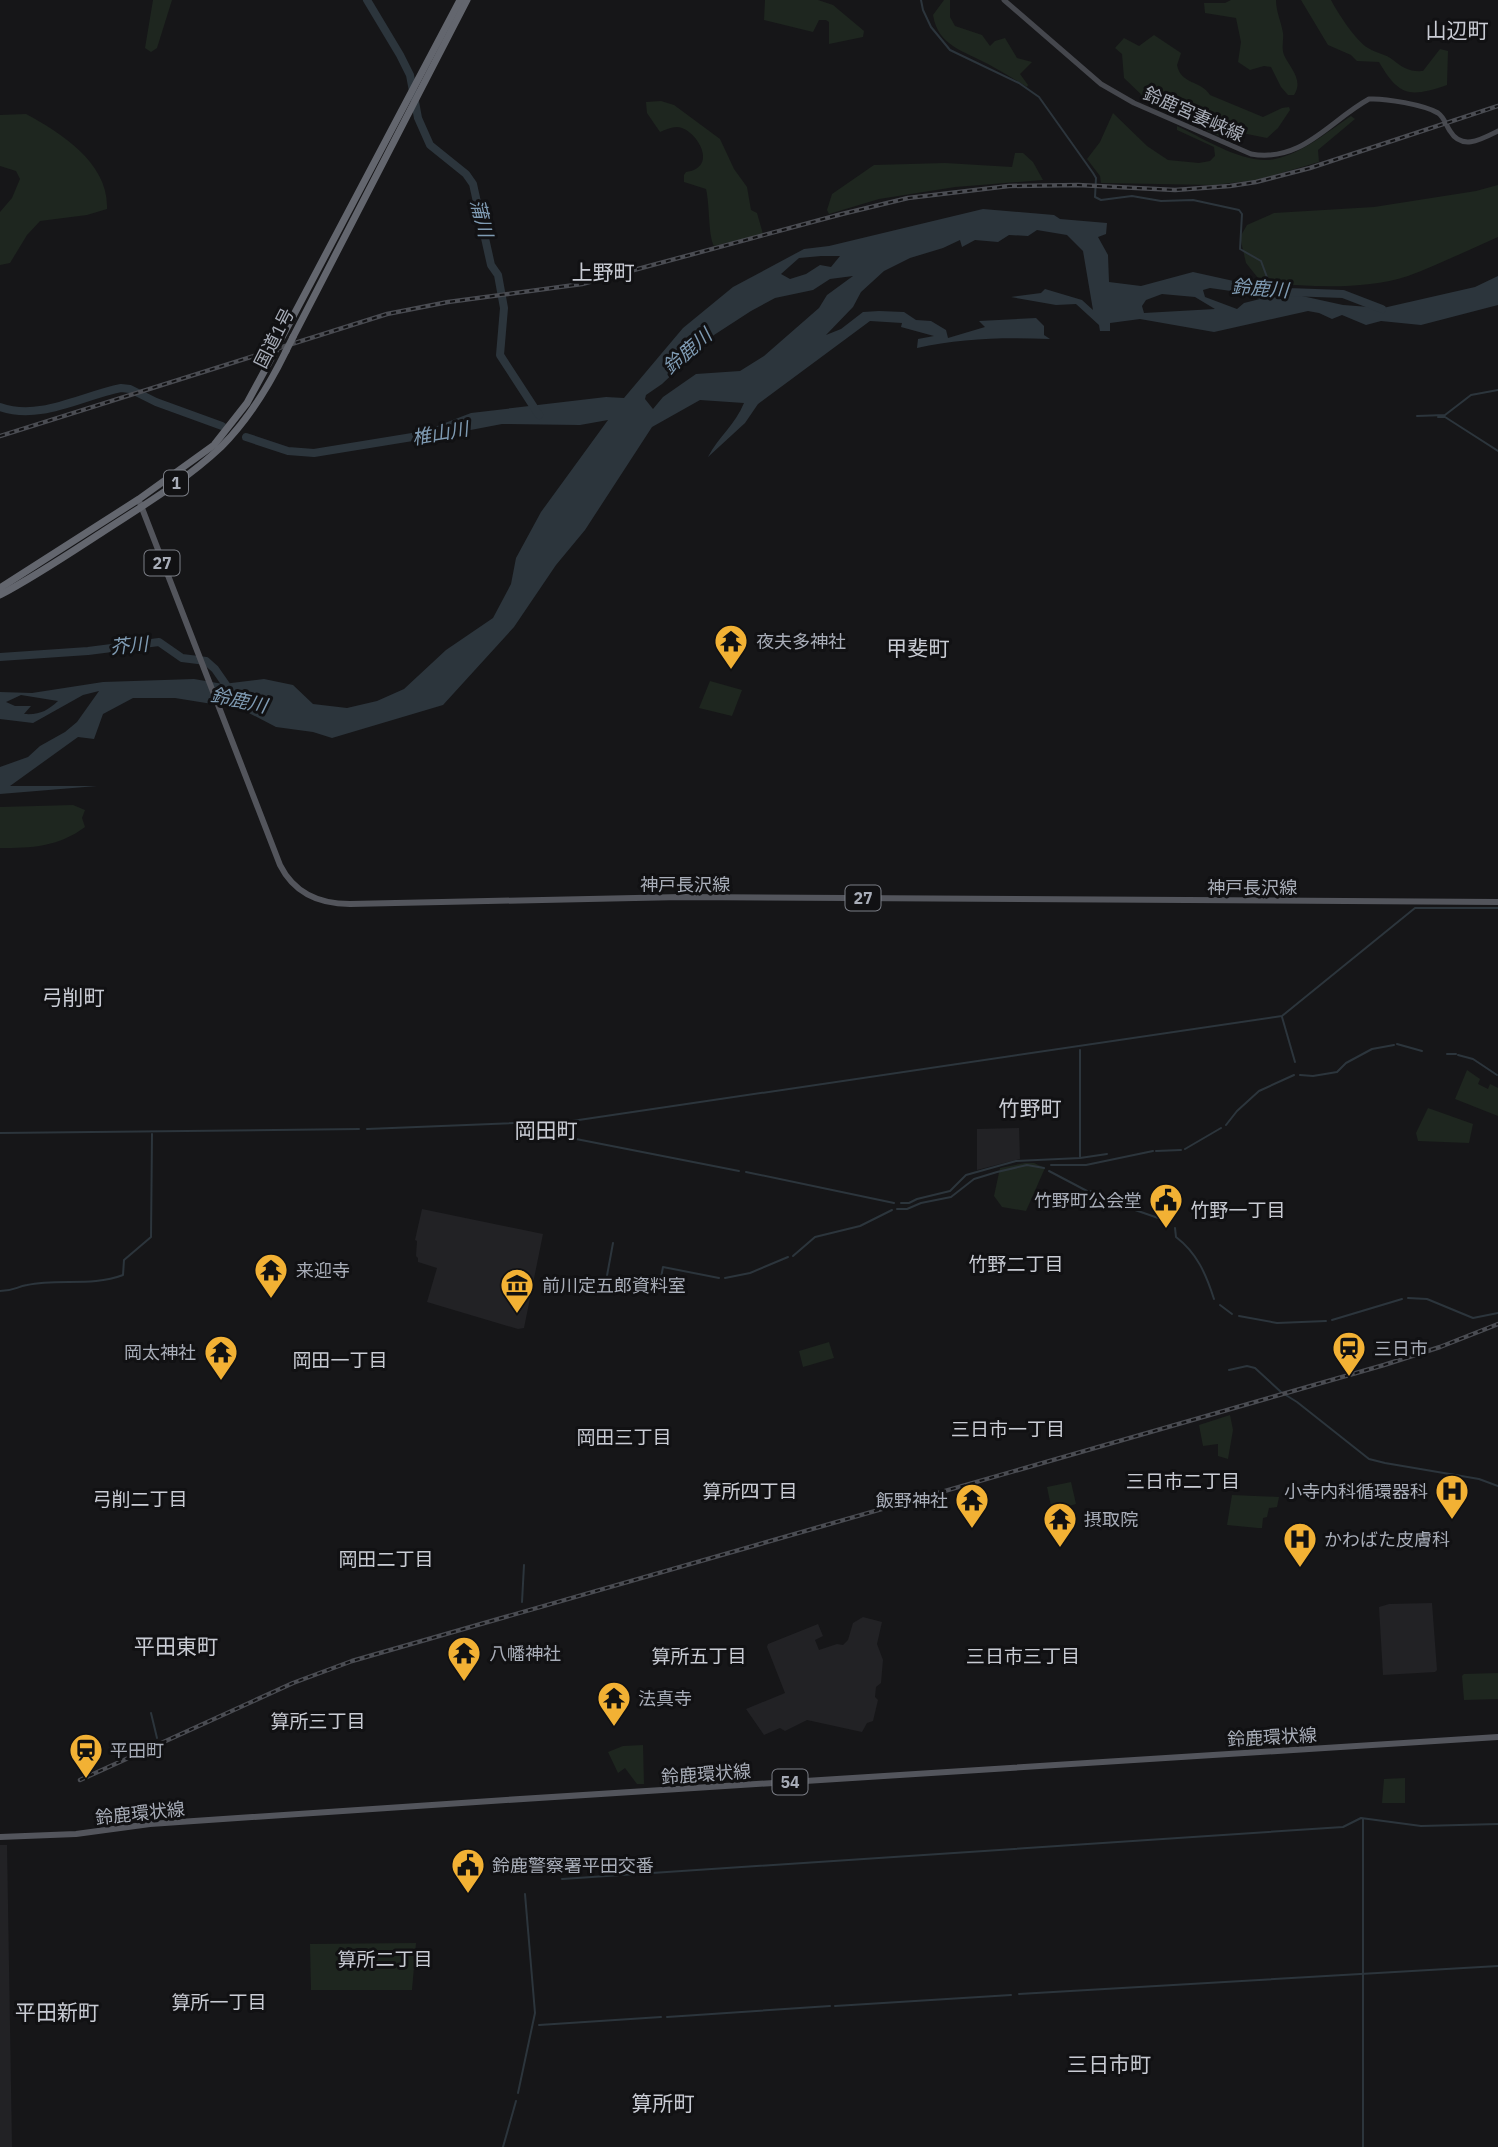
<svg xmlns="http://www.w3.org/2000/svg" width="1498" height="2147" font-family="'IBM Plex Sans','Noto Sans JP',sans-serif">
	<style>
		.built { fill: #222225 }
		.green { fill: #1e261f }
		.water { fill: #2c353c; fill-rule: evenodd }
		.lines { fill: none; stroke-linecap: round; stroke-linejoin: round }
		.stream { stroke: #2c353c; stroke-width: 2 }
		.river { stroke: #2c353c; stroke-width: 8 }
		.secondary { stroke: #45474d; stroke-width: 5 }
		.primary { stroke: #53555c; stroke-width: 6 }
		.highway { stroke: #63666e; stroke-width: 7 }
		.rail-casing { stroke: #4a4c52; stroke-width: 4.5 }
		.rail { stroke: #111113; stroke-width: 2; stroke-dasharray: 5; stroke-linecap: butt }
		.highway-bridge { stroke: #63666e; stroke-width: 7 }
		.labels { text-anchor: middle; dominant-baseline: central; stroke-width: 6; stroke-linejoin: round; paint-order: stroke }
		.shield { fill: #111113; stroke: #7b7e86; stroke-width: 2 }
		.shield-label { font-size: 16px; font-weight: bold; fill: #a8adb8 }
		.street-label { font-size: 18px; fill: #a8adb8; stroke: #111113 }
		.poi-label { font-size: 18px; fill: #a8adb8; stroke: #111113; text-anchor: start }
		.water-label { font-size: 19px; font-style: italic; fill: #7f9bb3; stroke: #111113 }
		.neighbourhood-label { font-size: 19px; fill: #c9ccd4; stroke: #111113 }
		.quarter-label { font-size: 21px; fill: #c9ccd4; stroke: #111113 }
	</style>
	<rect width="100%" height="100%" fill="#161618"/>
	<g class="built">
		<path d="M 1019,1128 L 1020,1159 L 977,1170 L 977,1129 Z"/>
		<path d="M 422,1209 L 543,1234 L 524,1328 L 518,1329 L 427,1302 L 437,1268 L 418,1262 L 418,1258 L 416,1256 L 417,1241 L 415,1240 Z"/>
		<path d="M 1432,1603 L 1437,1670 L 1435,1672 L 1383,1675 L 1379,1607 L 1389,1604 Z"/>
		<path d="M 863,1617 L 882,1622 L 877,1644 L 883,1660 L 881,1683 L 876,1687 L 875,1697 L 878,1700 L 873,1721 L 867,1723 L 862,1732 L 807,1720 L 785,1731 L 780,1728 L 764,1735 L 746,1709 L 785,1693 L 767,1647 L 768,1644 L 818,1624 L 823,1636 L 815,1640 L 819,1650 L 837,1644 L 843,1645 L 848,1640 L 853,1623 Z"/>
		<path d="M 0,1845 L 7,1845 L 12,2147 L 0,2147 Z"/>
	</g>
	<g class="green">
		<path d="M 153,0 L 172,0 L 157,48 L 151,52 L 145,48 Z"/>
		<path d="M 765,0 L 818,0 L 833,5 L 864,31 L 863,37 L 829,44 L 829,22 L 826,20 L 819,20 L 813,32 L 764,20 Z"/>
		<path d="M 944,0 L 950,0 L 950,17 L 955,26 L 982,35 L 990,46 L 995,41 L 1005,38 L 1017,58 L 1032,62 L 1020,74 L 1028,85 L 1027,87 C 1014,79 1001,71 988,64 C 964,51 938,46 933,15 Z"/>
		<path d="M 1231,0 L 1276,0 C 1276,12 1281,21 1283,33 C 1284,40 1281,47 1284,55 C 1290,68 1304,80 1294,95 L 1288,95 L 1281,87 L 1271,67 L 1264,66 L 1250,70 L 1238,62 L 1241,42 L 1236,18 L 1205,13 L 1204,3 L 1225,3 Z"/>
		<path d="M 1301,0 L 1331,0 C 1337,12 1356,41 1368,48 C 1376,53 1386,54 1393,60 C 1403,68 1410,72 1423,71 L 1440,49 L 1448,51 L 1447,85 C 1409,98 1399,96 1379,62 L 1357,61 L 1351,55 L 1328,45 Z"/>
		<path d="M 1154,35 L 1181,53 L 1177,65 C 1181,85 1201,80 1210,95 L 1263,117 L 1282,108 L 1289,107 L 1290,110 L 1278,128 L 1267,138 L 1237,132 L 1221,137 L 1148,101 L 1124,78 L 1122,54 L 1115,48 L 1124,38 L 1139,46 Z"/>
		<path d="M 661,101 L 674,105 L 720,139 L 734,169 L 747,187 L 751,210 L 757,213 L 763,234 L 714,246 C 708,235 710,206 706,189 L 684,182 L 684,175 L 686,172 C 717,168 700,135 682,128 C 675,125 667,129 660,132 L 647,113 L 646,102 Z"/>
		<path d="M 1113,113 L 1147,146 L 1168,160 L 1199,163 L 1210,161 L 1215,156 L 1214,147 L 1177,130 L 1177,126 C 1203,138 1246,166 1275,159 C 1303,153 1327,132 1351,116 L 1355,119 L 1318,150 L 1319,162 L 1257,180 L 1214,185 L 1101,183 L 1100,176 L 1087,159 L 1100,142 Z"/>
		<path d="M 26,114 C 61,133 109,163 107,209 L 87,215 L 40,221 L 27,235 L 10,263 L 0,265 L 0,212 L 12,198 L 20,179 L 16,171 L 0,166 L 0,115 Z"/>
		<path d="M 1015,153 L 1023,153 L 1033,162 L 1043,180 L 955,187 L 879,199 L 829,214 L 827,210 L 832,194 L 874,165 L 945,163 L 1012,167 Z"/>
		<path d="M 1498,185 L 1498,237 C 1468,250 1438,265 1408,276 C 1362,291 1308,286 1262,283 L 1246,263 L 1240,237 L 1247,225 L 1274,213 L 1374,207 L 1476,191 Z"/>
		<path d="M 710,681 L 742,690 L 732,716 L 699,708 Z"/>
		<path d="M 73,805 L 85,810 L 82,818 L 85,827 C 58,847 32,848 0,848 L 0,807 Z"/>
		<path d="M 1467,1070 L 1480,1079 L 1478,1084 L 1488,1089 L 1490,1084 L 1498,1088 L 1498,1116 L 1455,1099 Z"/>
		<path d="M 1428,1108 L 1473,1124 L 1469,1143 L 1418,1141 L 1416,1133 Z"/>
		<path d="M 1025,1163 L 1034,1163 L 1045,1168 L 1026,1211 L 1002,1207 L 994,1196 L 1000,1168 Z"/>
		<path d="M 829,1342 L 834,1358 L 803,1367 L 799,1351 Z"/>
		<path d="M 1230,1415 L 1233,1430 L 1228,1459 L 1218,1456 L 1218,1444 L 1203,1446 L 1199,1425 Z"/>
		<path d="M 1071,1482 L 1076,1504 L 1052,1511 L 1047,1487 Z"/>
		<path d="M 1232,1495 L 1279,1497 L 1277,1507 L 1269,1508 L 1267,1517 L 1263,1518 L 1262,1528 L 1258,1528 L 1227,1525 Z"/>
		<path d="M 1498,1673 L 1498,1699 L 1464,1700 L 1462,1676 L 1464,1674 Z"/>
		<path d="M 643,1745 L 644,1784 L 637,1784 L 625,1768 L 618,1773 L 608,1752 L 623,1746 Z"/>
		<path d="M 1405,1778 L 1405,1803 L 1382,1803 L 1384,1779 Z"/>
		<path d="M 416,1943 L 412,1990 L 311,1990 L 310,1944 Z"/>
	</g>
	<path class="water" d="M 983,209 L 1054,215 L 1060,219 L 1107,223 L 1106,234 L 1098,237 L 1108,255 L 1109,282 L 1141,286 L 1193,272 L 1343,305 L 1383,308 L 1475,287 L 1498,276 L 1498,305 L 1421,325 L 1381,321 L 1366,325 L 1342,315 L 1332,319 L 1319,313 L 1308,311 L 1214,332 L 1140,319 L 1110,323 L 1110,331 L 1100,331 L 1099,325 L 1076,304 L 1056,305 L 1011,297 L 1041,293 L 1045,289 L 1082,300 L 1093,310 L 1083,251 L 1067,235 L 1037,230 L 1028,236 L 1009,235 L 998,242 L 975,240 L 962,247 L 960,240 L 943,248 L 910,258 L 884,271 L 861,292 L 853,307 L 826,335 L 841,329 L 863,312 L 879,311 L 904,312 L 916,320 L 931,321 L 946,330 L 948,338 L 985,327 L 979,321 L 1036,318 L 1044,326 L 1044,335 L 1050,339 C 1006,337 960,338 917,348 L 918,339 L 934,336 L 901,327 L 902,323 L 870,321 L 758,404 L 745,423 L 708,457 C 719,436 735,425 744,403 L 700,400 L 652,427 L 585,530 L 556,565 L 514,627 L 443,705 L 332,738 L 313,732 L 276,727 L 247,712 L 231,707 L 175,698 L 133,698 L 103,714 L 94,739 L 78,737 L 10,786 L 97,786 L 0,794 L 0,767 L 28,757 L 40,746 L 65,732 L 77,722 L 99,691 L 83,695 L 33,723 L 0,719 L 0,692 L 32,693 L 103,682 L 194,679 L 223,684 L 264,679 L 293,685 L 313,704 L 347,708 L 377,701 L 404,689 L 446,650 L 493,618 L 511,584 L 516,558 L 541,512 L 608,420 L 580,425 L 502,424 L 434,437 L 432,428 L 471,413 L 606,397 L 624,398 L 683,328 L 733,287 L 804,249 L 829,246 ZM 821,256 L 840,256 L 831,267 L 820,265 L 806,274 L 790,279 L 781,274 L 799,258 ZM 853,276 L 827,295 L 819,308 L 764,356 L 740,371 L 696,374 L 663,397 L 653,409 L 645,399 L 646,395 L 662,384 L 714,335 L 751,311 L 775,298 L 813,290 L 830,279 ZM 1210,288 L 1231,291 L 1260,299 L 1244,303 L 1237,309 L 1205,297 L 1203,290 ZM 1162,294 L 1195,297 L 1215,309 L 1144,313 L 1142,306 L 1146,300 ZM 21,695 L 58,701 C 47,711 40,715 24,714 L 31,706 L 15,706 L 6,702 Z"/>
	<g class="lines">
		<g class="stream">
			<path d="M 921,0 L 923,10 L 931,27 L 950,50 L 1019,83 L 1039,97 L 1093,173 L 1096,178 L 1095,197 L 1101,200 L 1132,196 L 1161,201 L 1193,200 L 1239,210 L 1242,214 L 1240,249 L 1261,261 L 1271,288"/>
			<path d="M 1417,416 L 1445,415 L 1471,395 L 1498,390"/>
			<path d="M 1438,417 L 1445,417 L 1498,451"/>
			<path d="M 1282,1017 L 1295,1062"/>
			<path d="M 1397,1044 L 1422,1051"/>
			<path d="M 1447,1054 L 1456,1054"/>
			<path d="M 1458,1055 L 1473,1059 L 1497,1075"/>
			<path d="M 1300,1075 L 1313,1076 L 1337,1072 L 1346,1063 L 1372,1049 L 1394,1045"/>
			<path d="M 572,1121 L 1282,1016 L 1415,908 L 1498,908"/>
			<path d="M 577,1121 L 571,1138 L 739,1171"/>
			<path d="M 1226,1125 L 1237,1111 L 1259,1091 L 1294,1075"/>
			<path d="M 367,1129 L 564,1121"/>
			<path d="M 0,1133 L 359,1129"/>
			<path d="M 1185,1149 L 1221,1128"/>
			<path d="M 1156,1151 L 1181,1150"/>
			<path d="M 1080,1157 L 1080,1050"/>
			<path d="M 1051,1165 L 1086,1165 L 1153,1151"/>
			<path d="M 1049,1171 L 1087,1191"/>
			<path d="M 746,1172 L 894,1203"/>
			<path d="M 1091,1191 L 1111,1201"/>
			<path d="M 901,1203 L 909,1203 L 917,1199 L 950,1191 L 966,1175 L 1016,1161 L 1080,1158 L 1107,1154"/>
			<path d="M 1115,1203 L 1161,1219"/>
			<path d="M 897,1209 L 907,1209 L 921,1203 L 951,1197 L 974,1179 L 997,1172 L 1027,1165 L 1044,1168"/>
			<path d="M 1175,1228 L 1176,1237 C 1197,1253 1206,1274 1214,1299"/>
			<path d="M 613,1243 L 606,1281 L 659,1288 L 663,1267 L 719,1278"/>
			<path d="M 793,1256 L 815,1237 L 860,1226 L 892,1210"/>
			<path d="M 725,1278 L 750,1273 L 788,1257"/>
			<path d="M 0,1291 C 14,1291 16,1287 27,1285 C 58,1278 92,1287 123,1275 L 124,1260 L 151,1237 L 152,1134"/>
			<path d="M 1408,1298 L 1427,1299 L 1473,1318 L 1498,1313"/>
			<path d="M 1220,1305 L 1232,1314"/>
			<path d="M 1239,1316 L 1277,1323 L 1326,1321"/>
			<path d="M 1332,1320 L 1402,1299"/>
			<path d="M 1229,1370 L 1247,1366 L 1255,1368 L 1281,1392 L 1297,1402 L 1369,1459 L 1385,1463 L 1479,1479 L 1498,1486"/>
			<path d="M 522,1602 L 524,1565"/>
			<path d="M 151,1713 L 157,1738"/>
			<path d="M 562,1879 L 1343,1827 L 1361,1818 L 1421,1826 L 1498,1824"/>
			<path d="M 1019,1994 L 1498,1966"/>
			<path d="M 835,2006 L 1011,1995"/>
			<path d="M 667,2017 L 830,2006"/>
			<path d="M 539,2025 L 661,2017"/>
			<path d="M 518,2093 L 535,2013 L 525,1894"/>
			<path d="M 503,2147 L 516,2101"/>
			<path d="M 1363,2147 L 1363,1819"/>
		</g>
		<g class="river">
			<path d="M 367,0 L 400,55 L 410,75 L 418,118 L 430,145 L 466,174 L 473,184 L 491,265 L 498,275 L 504,308 L 500,355 L 539,415"/>
			<path d="M 1248,287 L 1271,288 L 1288,292 L 1343,294 L 1382,309"/>
			<path d="M 0,407 C 40,421 81,396 121,388 L 130,389 L 156,402 L 222,426"/>
			<path d="M 246,437 L 288,451 L 314,453 L 443,432"/>
			<path d="M 0,657 L 88,651 L 159,642 L 182,658 L 206,661 L 215,669 L 231,692"/>
		</g>
		<path class="secondary" d="M 1004,0 L 1101,84 L 1134,103 L 1251,154 C 1302,163 1329,121 1369,99 C 1385,98 1425,105 1438,113 C 1444,117 1446,125 1450,131 C 1462,151 1482,139 1498,131"/>
		<g class="primary">
			<path d="M 140,503 L 280,865 C 294,893 319,904 350,904 L 681,897 L 1498,902"/>
			<path d="M 0,1837 L 76,1834 L 150,1824 L 506,1800 L 1498,1737"/>
		</g>
		<g class="highway">
			<path d="M 293,337 L 467,0"/>
			<path d="M 280,341 L 460,0"/>
			<path d="M 0,588 L 139,499 L 214,445 L 247,403 L 273,355"/>
			<path d="M 0,595 C 36,576 70,553 104,531 C 144,505 186,480 221,447 C 249,419 269,386 286,351"/>
		</g>
		<defs>
			<g id="rail">
				<path d="M 0,436 L 387,314 L 448,302 L 582,284 L 842,214 L 908,198 L 1009,186 L 1078,185 L 1175,190 L 1230,186 L 1256,182 L 1310,168 L 1498,106"/>
				<path d="M 80,1780 L 293,1683 L 352,1661 L 1384,1365 L 1440,1347 L 1498,1324"/>
			</g>
		</defs>
		<use href="#rail" class="rail-casing"/>
		<use href="#rail" class="rail"/>
		<g class="highway-bridge">
			<path d="M 286,351 L 293,337"/>
			<path d="M 273,355 L 280,341"/>
		</g>
	</g>
	<defs>
		<symbol id="temple-pin" viewBox="-11 -11 22 30"><path d="M0 17L-7.5 6A9.5 9.5 0 1 1 7.5 6Z" fill="#f2b134" stroke="#111113"/><path d="M0-6L5-2H3V0L6.5 2.5H4V6H1.5V3h-3V6H-4V2.5H-6.5L-3 0V-2H-5Z" fill="#111"/></symbol>
		<symbol id="civic-pin" viewBox="-11 -11 22 30"><path d="M0 17L-7.5 6A9.5 9.5 0 1 1 7.5 6Z" fill="#f2b134" stroke="#111113"/><path d="M-.6-6.5H3V-4.5H.6V-3L4-1V1h2V6H-6V1h2V-1L-.6-3ZM-1.2 2.5V6h2.4V2.5Z" fill="#111"/></symbol>
		<symbol id="museum-pin" viewBox="-11 -11 22 30"><path d="M0 17L-7.5 6A9.5 9.5 0 1 1 7.5 6Z" fill="#f2b134" stroke="#111113"/><path d="M0-6L6-3V-2H-6V-3ZM-5-1h2V3h-2ZM-1-1h2V3h-2ZM3-1h2V3H3ZM-6 4H6V6H-6Z" fill="#111"/></symbol>
		<symbol id="station-pin" viewBox="-11 -11 22 30"><path d="M0 17L-7.5 6A9.5 9.5 0 1 1 7.5 6Z" fill="#f2b134" stroke="#111113"/><path d="M-3-6H3Q5-6 5-4V2Q5 4 3 4L4.5 6H3L1.5 4h-3L-3 6H-4.5L-3 4Q-5 4-5 2V-4Q-5-6-3-6ZM-3.5-4v3h7v-3ZM-3.5 1v1.5H-2V1ZM2 1v1.5H3.5V1Z" fill="#111"/></symbol>
		<symbol id="hospital-pin" viewBox="-11 -11 22 30"><path d="M0 17L-7.5 6A9.5 9.5 0 1 1 7.5 6Z" fill="#f2b134" stroke="#111113"/><path d="M-5-5h3v3.5h4V-5h3V5h-3V1.5h-4V5h-3Z" fill="#111"/></symbol>
	</defs>
	<g fill-rule="evenodd">
		<use href="#temple-pin" x="712" y="622" width="38" height="52"/>
		<use href="#civic-pin" x="1147" y="1181" width="38" height="52"/>
		<use href="#temple-pin" x="252" y="1251" width="38" height="52"/>
		<use href="#museum-pin" x="498" y="1266" width="38" height="52"/>
		<use href="#station-pin" x="1330" y="1329" width="38" height="52"/>
		<use href="#temple-pin" x="202" y="1333" width="38" height="52"/>
		<use href="#hospital-pin" x="1433" y="1472" width="38" height="52"/>
		<use href="#temple-pin" x="953" y="1481" width="38" height="52"/>
		<use href="#temple-pin" x="1041" y="1500" width="38" height="52"/>
		<use href="#hospital-pin" x="1281" y="1520" width="38" height="52"/>
		<use href="#temple-pin" x="445" y="1634" width="38" height="52"/>
		<use href="#temple-pin" x="595" y="1679" width="38" height="52"/>
		<use href="#station-pin" x="67" y="1731" width="38" height="52"/>
		<use href="#civic-pin" x="449" y="1846" width="38" height="52"/>
	</g>
	<g class="labels">
		<g class="shield">
			<rect x="164" y="470.5" width="24" height="25" rx="5"/>
			<rect x="144.5" y="550.5" width="35" height="25" rx="5"/>
			<rect x="845.5" y="885.5" width="35" height="25" rx="5"/>
			<rect x="772.5" y="1769.5" width="35" height="25" rx="5"/>
		</g>
		<g class="shield-label">
			<text x="176" y="483">1</text>
			<text x="162" y="563">27</text>
			<text x="863" y="898">27</text>
			<text x="790" y="1782">54</text>
		</g>
		<g class="street-label">
			<text transform="translate(1194 114) rotate(24)">鈴鹿宮妻峡線</text>
			<text transform="translate(274 338) rotate(-63)">国道1号</text>
			<text x="685" y="884">神戸長沢線</text>
			<text x="1252" y="887">神戸長沢線</text>
			<text transform="translate(1272 1737) rotate(-3)">鈴鹿環状線</text>
			<text transform="translate(706 1774) rotate(-4)">鈴鹿環状線</text>
			<text transform="translate(140 1813) rotate(-6)">鈴鹿環状線</text>
		</g>
		<g class="poi-label">
			<text x="756" y="641">夜夫多神社</text>
			<text x="1142" y="1200" text-anchor="end">竹野町公会堂</text>
			<text x="296" y="1270">来迎寺</text>
			<text x="542" y="1285">前川定五郎資料室</text>
			<text x="1374" y="1348">三日市</text>
			<text x="196" y="1352" text-anchor="end">岡太神社</text>
			<text x="1428" y="1491" text-anchor="end">小寺内科循環器科</text>
			<text x="948" y="1500" text-anchor="end">飯野神社</text>
			<text x="1084" y="1519">摂取院</text>
			<text x="1324" y="1539">かわばた皮膚科</text>
			<text x="489" y="1653">八幡神社</text>
			<text x="638" y="1698">法真寺</text>
			<text x="110" y="1750">平田町</text>
			<text x="492" y="1865">鈴鹿警察署平田交番</text>
		</g>
		<g class="water-label">
			<text transform="translate(482 218) rotate(76)">蒲川</text>
			<text transform="translate(1260 288) rotate(4)">鈴鹿川</text>
			<text transform="translate(687 351) rotate(-41)">鈴鹿川</text>
			<text transform="translate(440 433) rotate(-10)">椎山川</text>
			<text transform="translate(129 645) rotate(-5)">芥川</text>
			<text transform="translate(239 700) rotate(12)">鈴鹿川</text>
		</g>
		<g class="neighbourhood-label">
			<text x="1238" y="1210">竹野一丁目</text>
			<text x="1016" y="1264">竹野二丁目</text>
			<text x="340" y="1360">岡田一丁目</text>
			<text x="1008" y="1429">三日市一丁目</text>
			<text x="624" y="1437">岡田三丁目</text>
			<text x="1183" y="1481">三日市二丁目</text>
			<text x="750" y="1491">算所四丁目</text>
			<text x="140" y="1499">弓削二丁目</text>
			<text x="386" y="1559">岡田二丁目</text>
			<text x="699" y="1656">算所五丁目</text>
			<text x="1023" y="1656">三日市三丁目</text>
			<text x="318" y="1721">算所三丁目</text>
			<text x="385" y="1959">算所二丁目</text>
			<text x="219" y="2002">算所一丁目</text>
		</g>
		<g class="quarter-label">
			<text x="1457" y="30">山辺町</text>
			<text x="603" y="272">上野町</text>
			<text x="918" y="648">甲斐町</text>
			<text x="73" y="997">弓削町</text>
			<text x="1030" y="1108">竹野町</text>
			<text x="546" y="1130">岡田町</text>
			<text x="176" y="1646">平田東町</text>
			<text x="57" y="2012">平田新町</text>
			<text x="1109" y="2064">三日市町</text>
			<text x="663" y="2103">算所町</text>
		</g>
	</g>
</svg>
